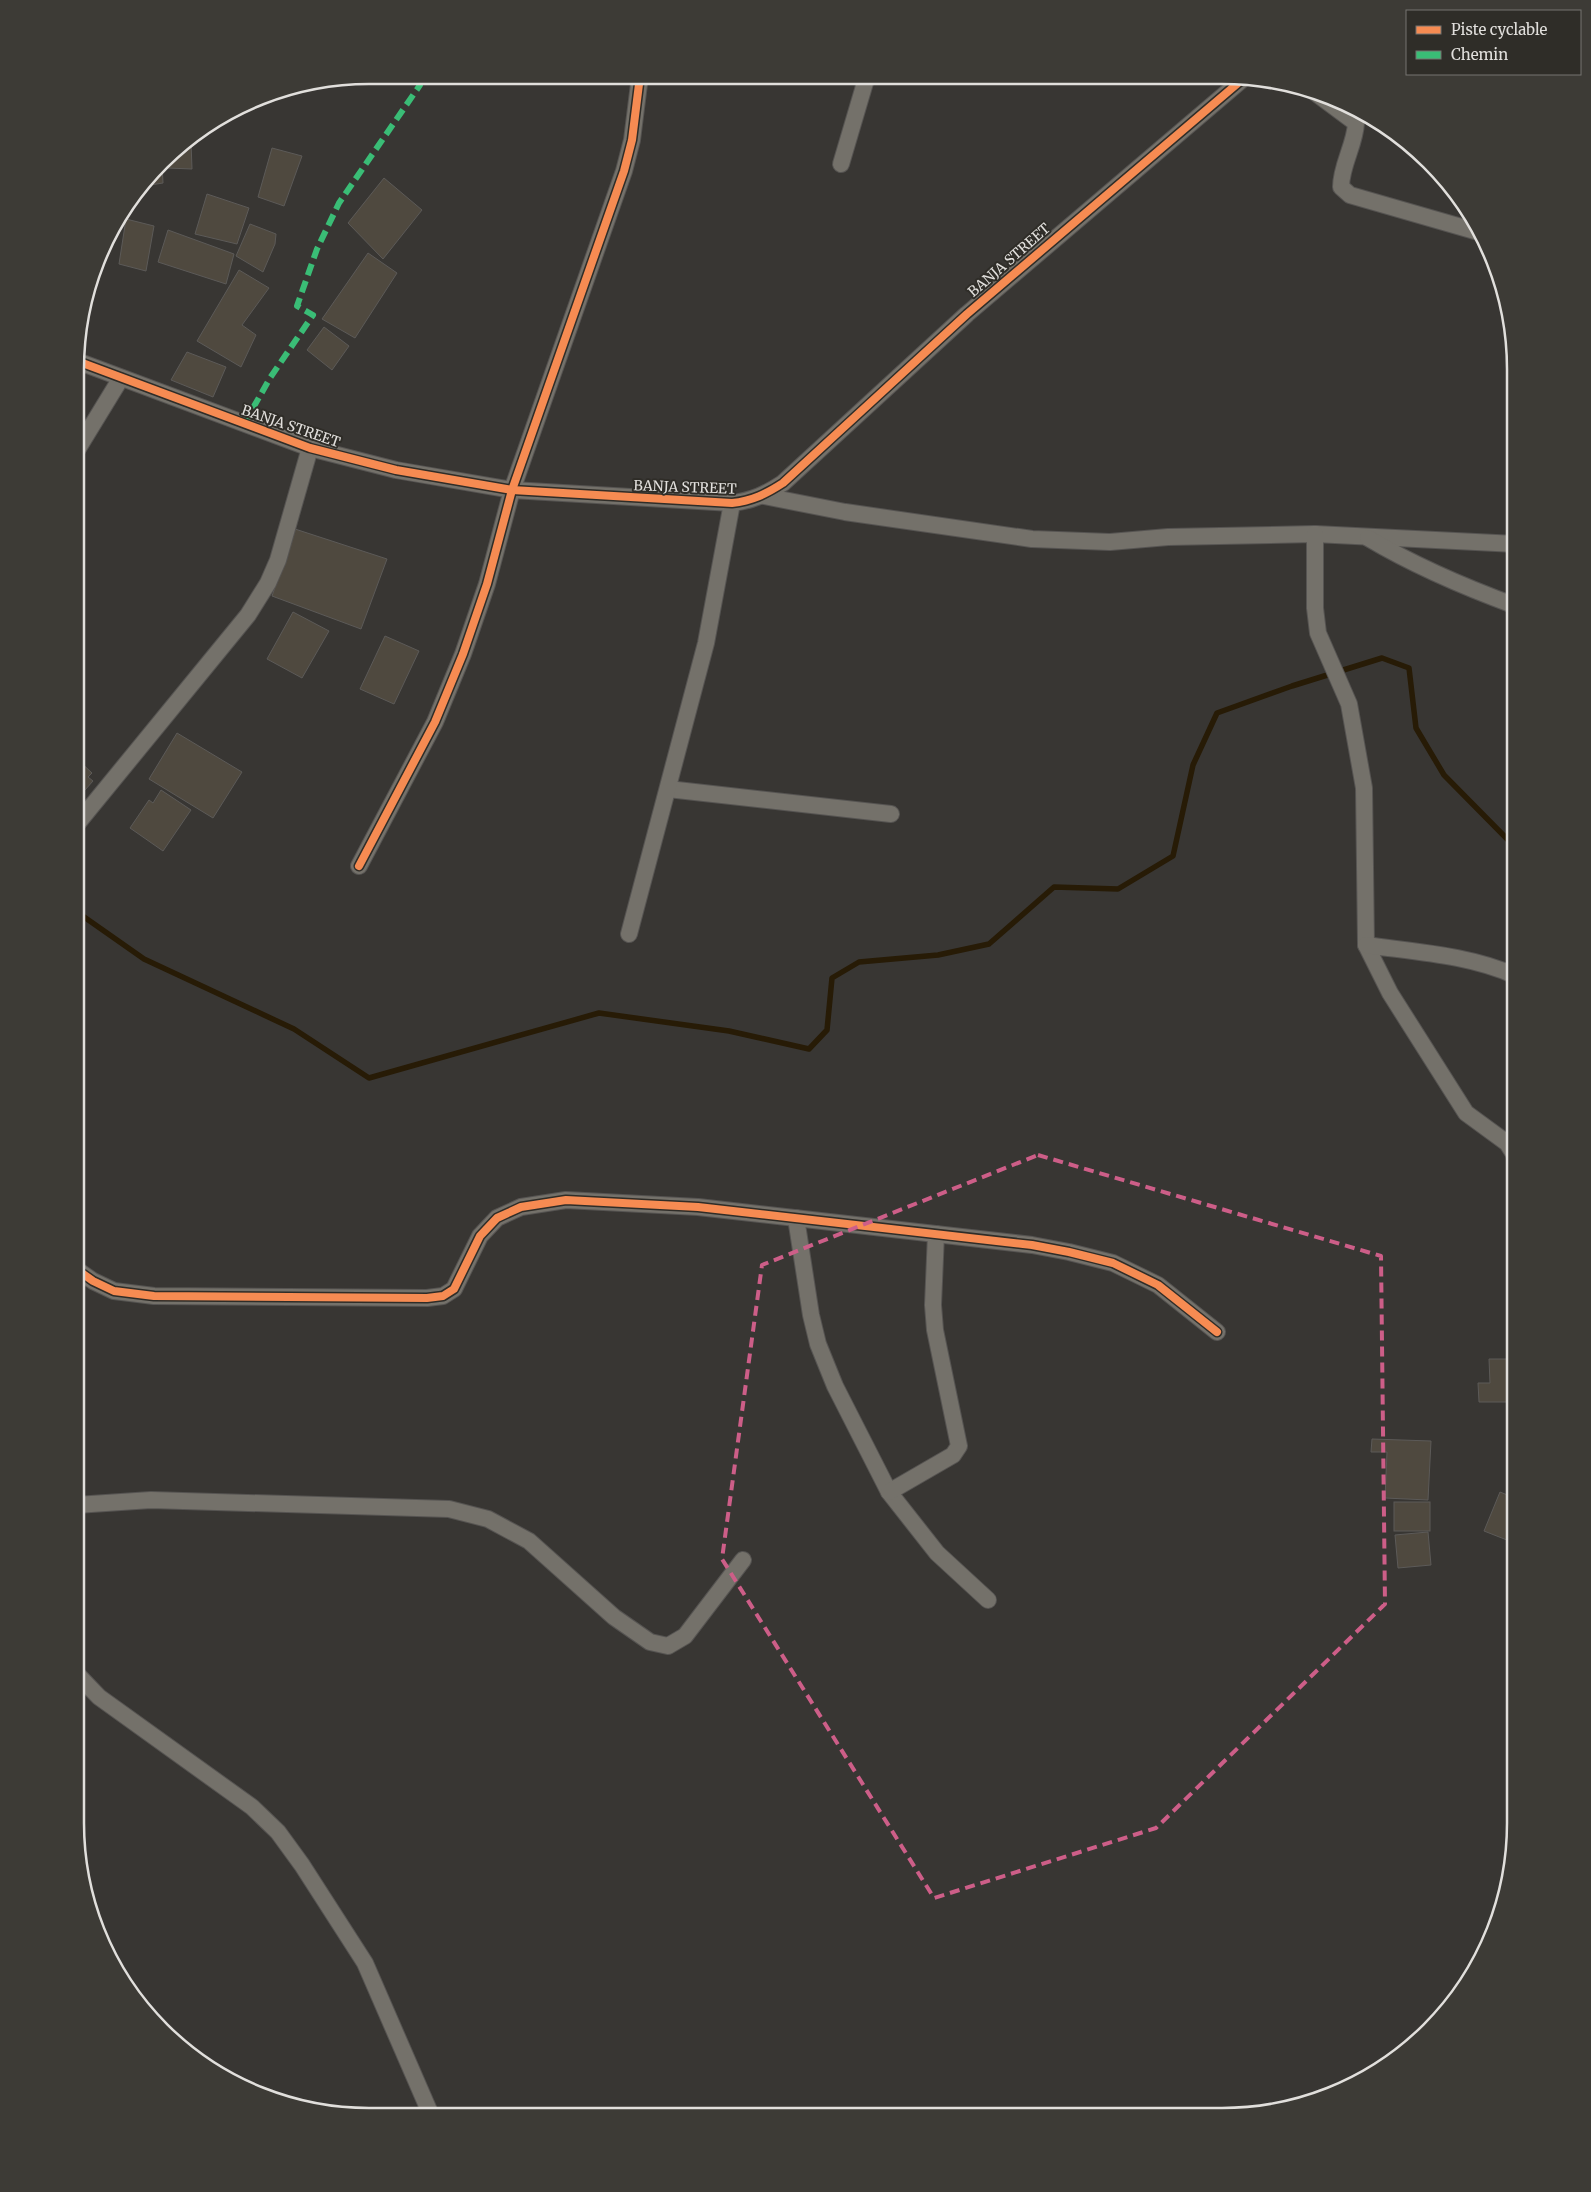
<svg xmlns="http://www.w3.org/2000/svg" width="1591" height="2192" font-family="Merriweather,serif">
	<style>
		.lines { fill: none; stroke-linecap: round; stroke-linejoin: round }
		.stream { stroke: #271b06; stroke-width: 5.5 }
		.building { fill: #4f493f; stroke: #5c5a58 }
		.street-casing { stroke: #565452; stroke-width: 18 }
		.street { stroke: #74716a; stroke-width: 16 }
		.quiet { stroke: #3abd76; stroke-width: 6; stroke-dasharray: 12 6; stroke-linecap: butt }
		.cycleway-casing { stroke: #2f2d28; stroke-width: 11 }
		.cycleway { stroke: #f68b52; stroke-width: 8 }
		.marked { fill: none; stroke: #cd5e88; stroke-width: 4; stroke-dasharray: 10 6; stroke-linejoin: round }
		.labels { text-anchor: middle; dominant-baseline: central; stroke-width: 4; stroke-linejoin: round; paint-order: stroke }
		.street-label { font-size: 14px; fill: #e1dfdc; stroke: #2f2d28 }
		.rim { fill: none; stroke: #e1dfdc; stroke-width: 2.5 }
	</style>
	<rect width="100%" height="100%" fill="#383633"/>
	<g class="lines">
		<path class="stream" d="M 77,912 L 144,959 L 294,1029 L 369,1078 L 599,1013 L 729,1031 L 809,1049 L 827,1030 L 832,978 L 859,962 L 938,955 L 989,944 L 1054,887 L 1118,889 L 1173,856 L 1193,765 L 1217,713 L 1292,686 L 1382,658 L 1409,668 L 1416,728 L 1444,775 L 1516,848"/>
	</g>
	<g class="building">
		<path d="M 191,142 L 192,169 L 167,168 L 167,158 L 175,148 Z"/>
		<path d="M 272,148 L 302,156 L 284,206 L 258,197 Z"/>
		<path d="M 162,164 L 163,183 L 144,186 Z"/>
		<path d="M 384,178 L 422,210 L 383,259 L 348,223 Z"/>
		<path d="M 207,194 L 249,208 L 237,244 L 195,234 Z"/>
		<path d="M 126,219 L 154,226 L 146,271 L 119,264 Z"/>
		<path d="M 250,224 L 276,234 L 275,244 L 263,272 L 236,256 Z"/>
		<path d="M 168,230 L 234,254 L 226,284 L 158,262 Z"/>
		<path d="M 368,253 L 397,273 L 355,338 L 322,319 Z"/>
		<path d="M 239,270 L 269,288 L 242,325 L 256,335 L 241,367 L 197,341 Z"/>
		<path d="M 324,327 L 349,346 L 332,370 L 307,350 Z"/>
		<path d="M 187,352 L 226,367 L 213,397 L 171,380 Z"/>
		<path d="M 295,529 L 387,559 L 361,629 L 272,596 Z"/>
		<path d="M 293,612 L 329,631 L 302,678 L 267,659 Z"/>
		<path d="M 385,636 L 419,651 L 394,704 L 360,689 Z"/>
		<path d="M 177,733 L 242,772 L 213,818 L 149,779 Z"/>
		<path d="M 77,759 L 92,773 L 88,777 L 93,781 L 77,799 Z"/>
		<path d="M 161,790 L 191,810 L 163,851 L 130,828 L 149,800 L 153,803 Z"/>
		<path d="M 1489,1359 L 1516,1359 L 1516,1402 L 1479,1402 L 1478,1383 L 1490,1383 Z"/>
		<path d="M 1372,1439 L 1431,1441 L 1428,1500 L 1385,1498 L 1387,1452 L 1371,1452 Z"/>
		<path d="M 1500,1492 L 1515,1498 L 1515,1534 L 1512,1542 L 1484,1531 Z"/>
		<rect x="1394" y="1502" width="36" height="29"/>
		<path d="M 1428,1532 L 1431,1565 L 1398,1568 L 1395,1535 Z"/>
	</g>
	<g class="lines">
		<defs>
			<g id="street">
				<path d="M 1313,91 L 1356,123 C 1355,145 1341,165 1341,187 L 1350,195 L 1482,233"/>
				<path d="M 841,164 L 867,76"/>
				<path d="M 77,361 L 310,448 L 396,470 L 512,490 L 732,503 C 752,501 766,494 783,483 L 967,314 L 1244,78"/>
				<path d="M 77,450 L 121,378"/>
				<path d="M 764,496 L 845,512 L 1032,539 L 1110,542 L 1168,537 L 1315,534 L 1516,544"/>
				<path d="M 1315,534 L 1315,608 L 1318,633 L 1349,704 L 1364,788 L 1366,945 L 1390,993 L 1466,1113 L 1507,1143 L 1514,1154 L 1516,1162"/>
				<path d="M 1368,538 C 1415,566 1464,587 1516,606"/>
				<path d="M 668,789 L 891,814"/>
				<path d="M 77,824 L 248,615 L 268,583 L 278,560 L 310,448"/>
				<path d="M 359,866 L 435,722 L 463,654 L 487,584 L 512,490 L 624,171 L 632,140 L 640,76"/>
				<path d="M 629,934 L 706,643 L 732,503"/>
				<path d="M 1366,945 C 1415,952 1470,955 1516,976"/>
				<path d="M 796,1218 L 811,1315 L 818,1344 L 835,1386 L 889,1492 L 937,1553 L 988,1600"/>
				<path d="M 76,1269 L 93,1281 L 114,1291 L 154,1296 L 427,1298 L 443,1296 L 454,1289 L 480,1236 L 497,1218 L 521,1207 L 566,1200 L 698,1207 L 1032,1245 L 1069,1252 L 1113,1263 L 1158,1285 L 1217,1332"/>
				<path d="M 889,1492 L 953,1455 L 959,1446 L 935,1330 L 933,1305 L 936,1234"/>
				<path d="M 76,1505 L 151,1500 L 449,1509 L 488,1519 L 529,1541 L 614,1617 L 650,1642 L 668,1646 L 685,1636 L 743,1560"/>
				<path d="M 75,1672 L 99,1697 L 252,1807 L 278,1832 L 302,1865 L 365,1963 L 431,2115"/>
			</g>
		</defs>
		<use href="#street" class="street-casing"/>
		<use href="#street" class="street"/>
		<path class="quiet" d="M 244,424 L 270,378 L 313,315 L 297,306 L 317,249 L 339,203 L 420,85 L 423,75"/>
		<defs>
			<g id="cycleway">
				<path d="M 77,361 L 310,448 L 396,470 L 512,490 L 732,503 C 752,501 766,494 783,483 L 967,314 L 1244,78"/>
				<path d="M 359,866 L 435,722 L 463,654 L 487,584 L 512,490 L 624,171 L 632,140 L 640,76"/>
				<path d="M 76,1269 L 93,1281 L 114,1291 L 154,1296 L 427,1298 L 443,1296 L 454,1289 L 480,1236 L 497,1218 L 521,1207 L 566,1200 L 698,1207 L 1032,1245 L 1069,1252 L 1113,1263 L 1158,1285 L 1217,1332"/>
			</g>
		</defs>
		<use href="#cycleway" class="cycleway-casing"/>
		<use href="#cycleway" class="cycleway"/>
	</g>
	<path class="marked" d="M 1038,1155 L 1381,1256 L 1385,1604 L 1156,1828 L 934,1898 L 722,1559 L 762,1265 Z"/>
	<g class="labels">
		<g class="street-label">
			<text transform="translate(1009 260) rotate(-41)">BANJA STREET</text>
			<text transform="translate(291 426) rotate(19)">BANJA STREET</text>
			<text transform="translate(685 487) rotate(2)">BANJA STREET</text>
		</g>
	</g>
	<path d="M0 0H1591V2192H0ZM369 84H1222A285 285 0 0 1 1507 369V1823A285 285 0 0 1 1222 2108H369A285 285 0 0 1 84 1823V369A285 285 0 0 1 369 84Z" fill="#3d3b36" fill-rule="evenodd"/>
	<path class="rim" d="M369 84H1222A285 285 0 0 1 1507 369V1823A285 285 0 0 1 1222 2108H369A285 285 0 0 1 84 1823V369A285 285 0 0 1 369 84Z"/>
	<rect x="1406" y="10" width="175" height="65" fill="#2f2d28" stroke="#767470"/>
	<rect x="1416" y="26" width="25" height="8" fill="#f68b52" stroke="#767470"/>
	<text x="1451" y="35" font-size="15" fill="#e1dfdc">Piste cyclable</text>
	<rect x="1416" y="51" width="25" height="8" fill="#3abd76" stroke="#767470"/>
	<text x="1451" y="60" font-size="15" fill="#e1dfdc">Chemin</text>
</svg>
